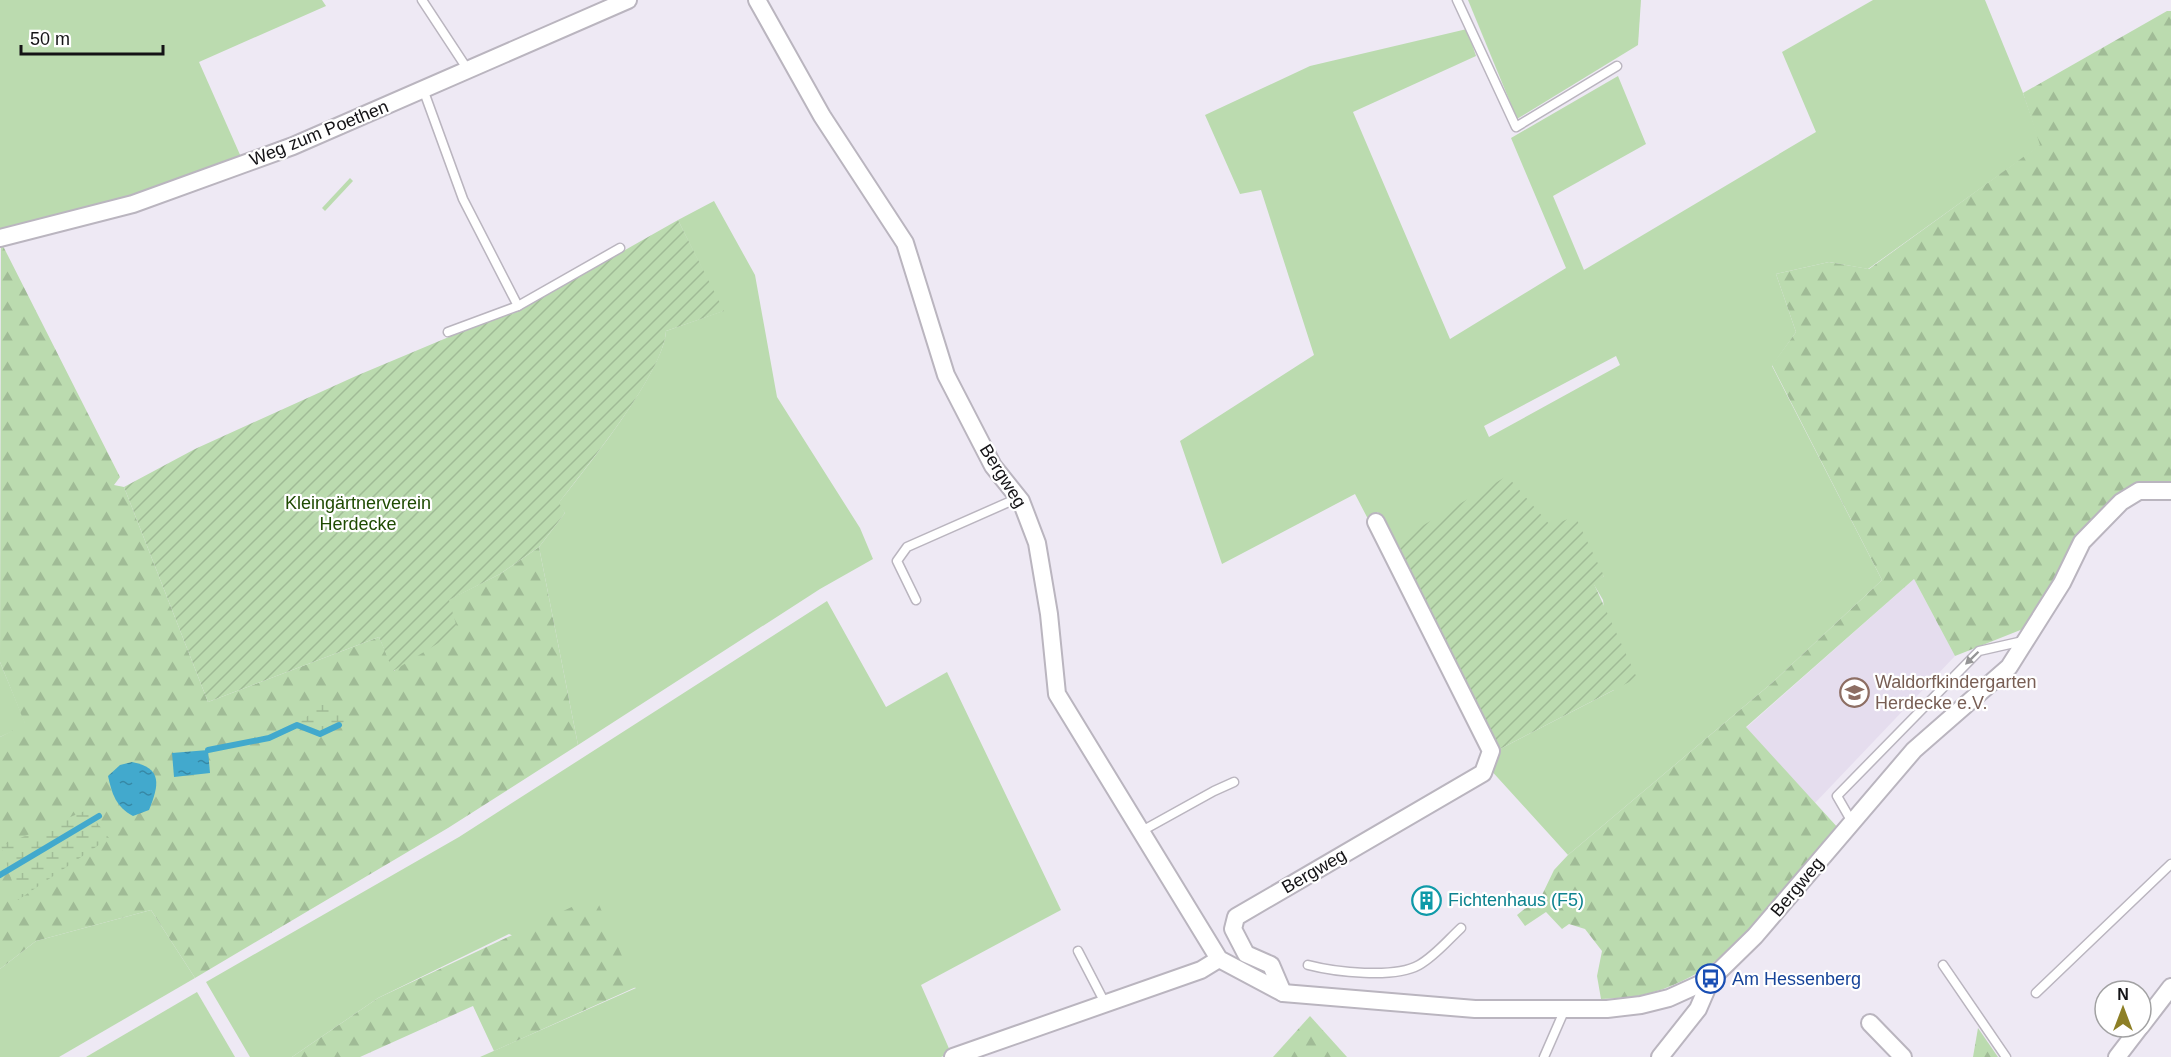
<svg xmlns="http://www.w3.org/2000/svg" width="2171" height="1057" font-family="Arial,sans-serif">
	<style>
		.built { fill: #e5ddee }
		.grass { fill: #bbdbaf; fill-rule: evenodd }
		.forest { fill: url(#forest-firs) }
		.wetland { fill: url(#wetland-marsh) }
		.garden { fill: url(#garden-furrows) }
		.water { fill: url(#water-ripples) }
		.lines { fill: none; stroke-linecap: round; stroke-linejoin: round }
		.stream { stroke: #42a9cd; stroke-width: 6 }
		.service-casing { stroke: #bab5bf; stroke-width: 11 }
		.minor-casing { stroke: #bab5bf; stroke-width: 20 }
		.service { stroke: #fff; stroke-width: 8 }
		.minor { stroke: #fff; stroke-width: 16 }
		.oneway { fill: #959596 }
		.labels { text-anchor: middle; dominant-baseline: central; stroke-width: 4.5; stroke-linejoin: round; paint-order: stroke }
		.street-label { font-size: 18px; fill: #141316; stroke: #fff }
		.park-label { font-size: 18px; fill: #1f4b02; stroke: #fff }
		.education-label { font-size: 18px; fill: #785e54; stroke: #fff; text-anchor: start }
		.culture-label { font-size: 18px; fill: #0d838f; stroke: #fff; text-anchor: start }
		.transit-label { font-size: 18px; fill: #164399; stroke: #fff; text-anchor: start }
	</style>
	<defs>
		<pattern id="forest-firs" width="22" height="20" patternUnits="userSpaceOnUse" patternTransform="scale(1.5)"><rect width="22" height="20" fill="#bbdbaf"/><path d="M5 1l3.5 6h-7zM16 11l3.5 6h-7z" fill="#a0bb96"/></pattern>
		<pattern id="wetland-marsh" width="20" height="14" patternUnits="userSpaceOnUse" patternTransform="scale(1.5)"><rect width="20" height="14" fill="#bbdbaf"/><path d="M1 5h8M5 5V1M11 12h8M15 12V8" fill="none" stroke="#a0bb96"/></pattern>
		<pattern id="garden-furrows" width="10" height="10" patternUnits="userSpaceOnUse" patternTransform="scale(1.5)"><rect width="10" height="10" fill="#bbdbaf"/><path d="M-1 1l2-2M0 10L10 0M9 11l2-2" fill="none" stroke="#a0bb96"/></pattern>
		<pattern id="water-ripples" width="26" height="14" patternUnits="userSpaceOnUse" patternTransform="scale(1.5)"><rect width="26" height="14" fill="#42a9cd"/><path d="M2 4q2-2 4 0t4 0M15 11q2-2 4 0t4 0" fill="none" stroke="#3688a5"/></pattern>
	</defs>
	<rect width="100%" height="100%" fill="#eee9f4"/>
	<path class="built" d="M 1914,579 L 1955,656 L 1815,803 L 1746,728 Z"/>
	<g class="grass">
		<path d="M 0,0 L 322,0 L 326,6 L 199,62 L 241,157 L 129,197 L 0,229 Z"/>
		<path d="M 1468,0 L 1641,0 L 1638,45 L 1517,119 Z"/>
		<path d="M 1873,0 L 1985,0 L 2023,93 L 2041,145 L 1868,269 L 1829,262 L 1776,274 L 1796,332 L 1772,366 L 1882,580 L 1773,682 L 1568,855 L 1488,767 L 1498,750 L 1614,690 L 1603,600 L 1593,583 L 1604,576 L 1551,526 L 1393,543 L 1378,512 L 1368,519 L 1355,494 L 1222,564 L 1180,441 L 1314,355 L 1261,190 L 1240,194 L 1205,115 L 1310,66 L 1467,29 L 1476,56 L 1353,112 L 1450,339 L 1566,268 L 1511,138 L 1618,76 L 1646,144 L 1553,196 L 1584,270 L 1816,132 L 1782,52 ZM 1616,356 L 1620,365 L 1489,437 L 1484,426 Z"/>
		<path d="M 350,178 L 353,181 L 325,211 L 322,208 Z"/>
		<path d="M 714,201 L 755,275 L 777,397 L 860,528 L 873,559 L 820,589 L 578,745 L 539,547 L 565,513 L 558,504 C 586,468 664,372 666,331 L 723,311 L 678,220 Z"/>
		<path d="M 827,601 L 886,707 L 947,672 L 1061,910 L 921,985 L 951,1053 L 941,1057 L 480,1057 L 636,988 L 509,934 L 378,998 L 292,1057 L 250,1057 L 206,982 L 459,837 Z"/>
		<path d="M 0,662 L 26,725 L 0,737 Z"/>
		<path d="M 151,910 L 195,978 L 59,1057 L 0,1057 L 0,969 L 36,941 Z"/>
		<path d="M 197,992 L 235,1057 L 86,1057 Z"/>
	</g>
	<g class="forest">
		<path d="M 2167,11 L 2171,11 L 2171,486 L 2119,499 L 2028,627 L 1955,656 L 1914,579 L 1746,727 L 1839,829 C 1784,893 1730,976 1642,995 C 1629,998 1615,998 1601,999 L 1597,976 L 1602,951 L 1585,929 L 1569,924 L 1562,929 L 1546,912 L 1525,926 L 1517,915 L 1542,895 L 1554,870 L 1568,855 L 1773,682 L 1882,580 L 1772,365 L 1796,332 L 1776,274 L 1829,262 L 1869,269 L 2040,145 L 2023,93 Z"/>
		<path d="M 1,242 L 120,477 L 114,485 L 124,487 L 208,702 L 379,637 L 394,671 L 448,600 L 500,574 L 539,547 L 578,745 L 448,828 L 195,978 L 151,910 L 36,941 L 0,969 L 0,737 L 25,724 L 0,662 Z"/>
		<path d="M 595,896 L 636,987 L 494,1051 L 473,1006 L 360,1057 L 292,1057 L 378,998 Z"/>
		<path d="M 1310,1016 L 1347,1057 L 1273,1057 Z"/>
		<path d="M 1978,1028 L 1998,1057 L 1973,1057 Z"/>
	</g>
	<g class="wetland">
		<path d="M 325,701 L 346,721 L 320,734 L 297,725 Z"/>
		<path d="M 87,810 L 109,838 L 18,900 L 1,846 Z"/>
	</g>
	<g class="garden">
		<path d="M 678,220 L 724,311 L 666,331 C 664,373 586,467 559,503 L 565,513 L 539,547 L 500,574 L 449,600 L 458,631 L 393,671 L 379,637 L 208,702 L 124,487 L 195,449 L 356,376 L 475,326 L 514,313 Z"/>
		<path d="M 1507,476 L 1551,526 L 1575,516 L 1604,576 L 1594,584 L 1637,678 L 1498,750 L 1393,543 Z"/>
	</g>
	<g class="water">
		<path d="M 208,750 L 210,773 L 174,777 L 172,753 Z"/>
		<path d="M 132,762 C 163,768 159,785 149,810 L 133,816 C 116,807 112,794 108,776 L 120,765 Z"/>
	</g>
	<g class="lines">
		<g class="stream">
			<path d="M 208,750 L 269,738 L 297,725 L 320,734 L 339,725"/>
			<path d="M 0,875 L 99,816"/>
		</g>
		<defs>
			<g id="service">
				<path d="M 422,0 L 468,70"/>
				<path d="M 1457,0 L 1516,127 L 1617,66"/>
				<path d="M 423,89 L 463,199 L 518,306"/>
				<path d="M 448,332 L 518,306 L 620,248"/>
				<path d="M 916,600 L 897,561 L 907,547 L 1018,498"/>
				<path d="M 1852,822 L 1837,796 L 1979,651 L 2023,641"/>
				<path d="M 1140,832 L 1214,791 L 1234,782"/>
				<path d="M 1078,951 L 1105,1003"/>
				<path d="M 1308,965 C 1335,972 1394,979 1419,965 C 1435,956 1448,940 1461,928"/>
				<path d="M 1943,965 L 2006,1057"/>
				<path d="M 2036,993 L 2171,864"/>
				<path d="M 1544,1057 L 1565,1009"/>
			</g>
			<g id="minor">
				<path d="M 757,0 L 822,116 L 905,243 L 946,375 L 993,466 L 1021,501 L 1037,543 L 1049,614 L 1057,694 L 1219,959 L 1283,993 L 1475,1009 L 1607,1009 L 1641,1005 L 1669,998 L 1711,979 L 1755,936 L 1914,750 L 2009,667 L 2062,583 L 2082,542 L 2121,502 L 2139,491 L 2171,491"/>
				<path d="M 0,238 L 133,204 L 293,146 L 628,0"/>
				<path d="M 1283,993 L 1271,965 L 1246,954 L 1233,929 L 1236,917 L 1483,773 L 1491,751 L 1376,522"/>
				<path d="M 1870,1023 L 1903,1057"/>
				<path d="M 2141,1026 L 2171,987"/>
				<path d="M 953,1057 L 1201,970 L 1219,959"/>
				<path d="M 1660,1057 L 1698,1009 L 1711,979"/>
				<path d="M 2117,1057 L 2140,1027"/>
			</g>
		</defs>
		<use href="#service" class="service-casing"/>
		<use href="#minor" class="minor-casing"/>
		<use href="#service" class="service"/>
		<use href="#minor" class="minor"/>
	</g>
	<defs><path id="oneway-solid" d="M-6-.8H1V-3.2L6.5 0L1 3.2V.8H-6Z" transform="scale(1.5)"/></defs>
	<use class="oneway" href="#oneway-solid" transform="translate(1972 658) rotate(136)"/>
	<defs>
		<symbol id="school-ring" viewBox="-11 -11 22 22"><circle r="9.5" fill="#fff" stroke="#8d6e63" stroke-width="1.5"/><path d="M0-5L7-2L0 1L-7-2ZM-4 1L0 2.5L4 1V4Q0 6-4 4Z" fill="#8d6e63"/></symbol>
		<symbol id="building-ring" viewBox="-11 -11 22 22"><circle r="9.5" fill="#fff" stroke="#0f9aa8" stroke-width="1.5"/><path d="M-4-6H4V6H1V3H-1V6H-4ZM-2.5-4.3h1.7v1.8h-1.7ZM.8-4.3h1.7v1.8H.8ZM-2.5-1h1.7V.8h-1.7ZM.8-1h1.7V.8H.8Z" fill="#0f9aa8"/></symbol>
		<symbol id="bus-ring" viewBox="-11 -11 22 22"><circle r="9.5" fill="#fff" stroke="#1a4fb4" stroke-width="1.5"/><path d="M-5-6H5V4H4V6H2V4H-2V6H-4V4H-5ZM-3.5-4V0h7V-4ZM-3.5 1.2v1.5H-2V1.2ZM2 1.2v1.5H3.5V1.2Z" fill="#1a4fb4"/></symbol>
	</defs>
	<g fill-rule="evenodd">
		<use href="#school-ring" x="1838" y="676" width="33" height="33"/>
		<use href="#building-ring" x="1410" y="884" width="33" height="33"/>
		<use href="#bus-ring" x="1694" y="962" width="33" height="33"/>
	</g>
	<g class="labels">
		<g class="street-label">
			<text transform="translate(319 133) rotate(-22)">Weg zum Poethen</text>
			<text transform="translate(1003 476) rotate(58)">Bergweg</text>
			<text transform="translate(1314 871) rotate(-30)">Bergweg</text>
			<text transform="translate(1797 887) rotate(-50)">Bergweg</text>
		</g>
		<g class="park-label">
			<text x="358" y="503">Kleingärtnerverein<tspan x="358" dy="21">Herdecke</tspan></text>
		</g>
		<g class="education-label">
			<text x="1875" y="682">Waldorfkindergarten<tspan x="1875" dy="21">Herdecke e.V.</tspan></text>
		</g>
		<g class="culture-label">
			<text x="1448" y="900">Fichtenhaus (F5)</text>
		</g>
		<g class="transit-label">
			<text x="1732" y="979">Am Hessenberg</text>
		</g>
	</g>
	<g transform="translate(2123 1009)"><circle r="28" fill="#ffffff" stroke="#a1a1a2" stroke-width="1.5"/>
	<path d="M0-4.5L10 22L0 15L-10 22Z" fill="#8d7f26"/>
	<text y="-9" font-size="16" font-weight="bold" text-anchor="middle" fill="#141316">N</text>
	</g>
	<path d="M21 45v9h142v-9" fill="none" stroke="#141316" stroke-width="3"/>
	<text x="30" y="45" font-size="18" fill="#141316" stroke="#ffffff" stroke-width="4.5" paint-order="stroke">50 m</text>
</svg>
